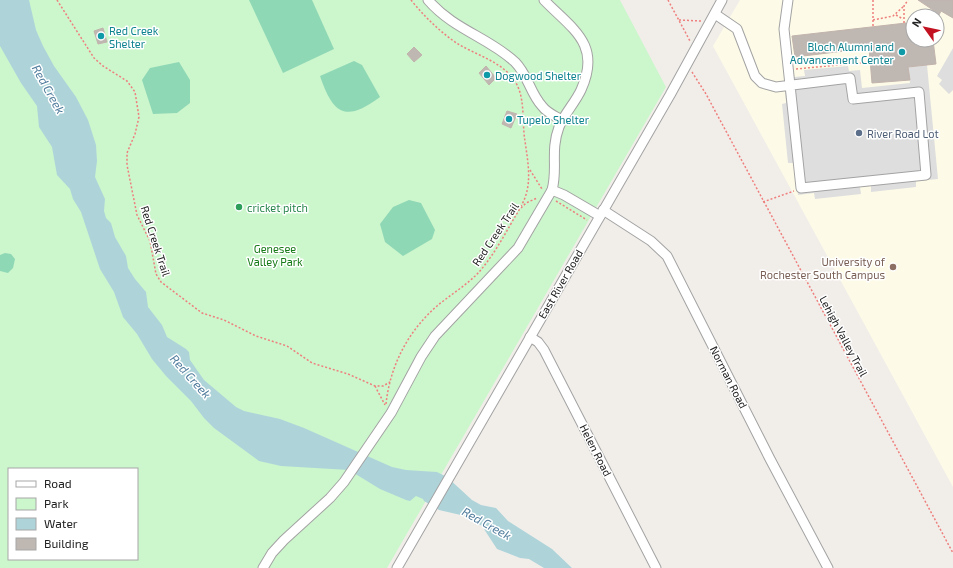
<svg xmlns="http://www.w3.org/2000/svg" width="953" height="568" font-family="'Exo 2',sans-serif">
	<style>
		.education { fill: #fdfbe7; fill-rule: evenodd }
		.park { fill: #ccf6cc; fill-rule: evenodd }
		.pitch { fill: #8fd8b6 }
		.parking { fill: #dedede }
		.water { fill: #aed4da }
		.building { fill: #bfb7b2; stroke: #c2b4ad }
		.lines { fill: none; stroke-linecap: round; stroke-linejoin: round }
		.minor-casing { stroke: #a3a3a3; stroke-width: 11 }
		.path { stroke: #ee7f7d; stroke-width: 1.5; stroke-dasharray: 2 2; stroke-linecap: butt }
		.minor { stroke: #fff; stroke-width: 9 }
		.culture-dot { fill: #0f9aa8; stroke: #fff; stroke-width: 1.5 }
		.service-dot { fill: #5c6f8a; stroke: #fff; stroke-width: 1.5 }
		.leisure-dot { fill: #2e9e5b; stroke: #fff; stroke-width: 1.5 }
		.education-dot { fill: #8d6e63; stroke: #fff; stroke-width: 1.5 }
		.labels { text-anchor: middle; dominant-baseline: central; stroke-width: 3; stroke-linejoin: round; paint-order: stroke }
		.culture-label { font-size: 11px; fill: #0d838f; stroke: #fff; text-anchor: start }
		.service-label { font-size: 11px; fill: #4e5e75; stroke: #fff; text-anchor: start }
		.leisure-label { font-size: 11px; fill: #27864d; stroke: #fff; text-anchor: start }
		.street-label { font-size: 11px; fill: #222; stroke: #fff }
		.park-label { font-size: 11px; fill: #167a16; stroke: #fff }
		.education-label { font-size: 11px; fill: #785e54; stroke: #fff; text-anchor: end }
		.water-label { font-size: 12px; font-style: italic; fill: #4e7b9b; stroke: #fff }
	</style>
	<rect width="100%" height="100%" fill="#f1eeea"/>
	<path class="education" d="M 740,0 L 953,0 L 953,487 L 713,46 ZM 913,16 L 937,16 L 937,40 L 913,40 Z"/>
	<path class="park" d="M 0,0 L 620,0 L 666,87 L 387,568 L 0,568 ZM 9,469 L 137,469 L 137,559 L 9,559 Z"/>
	<g class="pitch">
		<path d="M 249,0 L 312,0 L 334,49 L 283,73 Z"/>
		<path d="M 354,61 L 362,65 L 380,97 C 345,123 333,114 320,76 Z"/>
		<path d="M 179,62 L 190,80 L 190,103 L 177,113 L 153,114 L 142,80 L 150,68 Z"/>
		<path d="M 409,200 L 421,203 L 435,230 L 432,239 L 403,256 L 385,242 L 380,224 L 393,207 Z"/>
		<path d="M 5,253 L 11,254 L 15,259 L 13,268 L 8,273 L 0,271 L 0,255 Z"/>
	</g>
	<g class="parking">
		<path d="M 953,48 L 953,90 L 949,94 L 939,84 L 942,80 L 937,76 Z"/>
		<path d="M 927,65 L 938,179 L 916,181 L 916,187 L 871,192 L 871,186 L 860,187 L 861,194 L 815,199 L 814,193 L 798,195 L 795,163 L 788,163 L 782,104 L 786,103 L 784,78 L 805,76 L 804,70 L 848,66 L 849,71 L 860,70 L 862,88 L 910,83 L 908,67 Z"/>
	</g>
	<path class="water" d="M 0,0 L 29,0 L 36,30 L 43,46 L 54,66 L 76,97 L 88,120 L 96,145 L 97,161 L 95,177 L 105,199 L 104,211 L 106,218 L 111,223 L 115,237 L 126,256 L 128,268 L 135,279 L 146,292 L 148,307 L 162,325 L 167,337 L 186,349 L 189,352 L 190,360 L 204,380 L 236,407 L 244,411 L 280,419 L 304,428 L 392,467 L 406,470 L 437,472 L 447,477 L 472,500 L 481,505 L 496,508 L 508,521 L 552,549 L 572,568 L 544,568 L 529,559 L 520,558 L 497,549 L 482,526 L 465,516 L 439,510 L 424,501 L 423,499 L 416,496 L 410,501 L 406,500 L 380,489 L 349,470 L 281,466 L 259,461 L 214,428 L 204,418 L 191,401 L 166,376 L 152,359 L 137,334 L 123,317 L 114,292 L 100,269 L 81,212 L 73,199 L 70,189 L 57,175 L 52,147 L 39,127 L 37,106 L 21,83 L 0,46 Z"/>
	<g class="building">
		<path d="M 918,0 L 953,0 L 953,18 L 941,11 L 937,19 L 937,16 L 929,16 L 933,10 Z"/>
		<path d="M 906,23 L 907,32 L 913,31 L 913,40 L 933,40 L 936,64 L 908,67 L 910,80 L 872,83 L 869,48 L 795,57 L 792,36 Z"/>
		<path d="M 103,28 L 107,42 L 98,44 L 94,31 Z"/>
		<path d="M 414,47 L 422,55 L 414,62 L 407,54 Z"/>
		<path d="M 486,66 L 496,78 L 489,85 L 479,73 Z"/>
		<path d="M 507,111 L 517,114 L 511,128 L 502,124 Z"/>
	</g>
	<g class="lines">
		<defs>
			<g id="minor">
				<path d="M 428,0 C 454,30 488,37 515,62 C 528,75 530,93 542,106 C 547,113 555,116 562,120"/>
				<path d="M 544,0 C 572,29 602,44 581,90 C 575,103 564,114 559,127 C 550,151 558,169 552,190 L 564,195 L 600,216"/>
				<path d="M 715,14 L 737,29 L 755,76 L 762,83 L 776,87 L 850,78 L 853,99 L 919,92 L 926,175 L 801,188 L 784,29 L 788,0"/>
				<path d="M 603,210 L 651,241 L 667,256 L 770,459 L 828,568"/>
				<path d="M 530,337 L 538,342 L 544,350 L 656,568"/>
				<path d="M 263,568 L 272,553 L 284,540 L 330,498 L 344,482 L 391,413 L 421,357 L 435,336 L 518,248 L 552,190"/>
				<path d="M 397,568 L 670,95 L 722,0"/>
			</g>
		</defs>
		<use href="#minor" class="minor-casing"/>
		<g class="path">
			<path d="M 57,0 L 94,58 L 103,66 L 127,81 L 135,92 L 139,117 L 135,134 L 127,153 L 127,165 L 137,215 L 150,241 L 156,274 L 161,282 L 202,313 L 224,320 L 256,336 L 287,346 L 312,363 L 348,374 L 375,386 L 383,386 L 390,382"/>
			<path d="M 411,0 C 424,16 438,30 455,42 C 476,56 507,62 518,87 C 525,103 522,124 525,141 C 528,163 533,186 521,206"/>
			<path d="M 668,0 L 690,41"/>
			<path d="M 896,15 L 903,19"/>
			<path d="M 679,20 L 701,21"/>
			<path d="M 873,20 L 893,16 L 904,6"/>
			<path d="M 904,23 L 904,6 L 908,0"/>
			<path d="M 873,26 L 873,0"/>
			<path d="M 796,69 L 870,62"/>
			<path d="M 692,72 L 706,94 L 953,553"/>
			<path d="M 530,170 L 542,189"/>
			<path d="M 556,201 L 587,220"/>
			<path d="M 763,202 L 794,191"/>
			<path d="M 375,386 L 385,405"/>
			<path d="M 386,404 C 390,366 408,331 437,306 C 450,295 467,285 479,272 C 495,254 507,230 519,210 L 526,203 L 537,198"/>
		</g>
		<use href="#minor" class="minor"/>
	</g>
	<g class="culture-dot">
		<circle cx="101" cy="36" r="4"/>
		<circle cx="902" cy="52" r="4"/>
		<circle cx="487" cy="75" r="4"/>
		<circle cx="509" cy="119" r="4"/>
	</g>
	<circle class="service-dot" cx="859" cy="133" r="4"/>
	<circle class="leisure-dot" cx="239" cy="207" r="4"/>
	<circle class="education-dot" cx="893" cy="267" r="4"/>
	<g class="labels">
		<g class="culture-label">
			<text x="109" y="30">Red Creek<tspan x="109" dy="13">Shelter</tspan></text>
			<text x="894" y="46" text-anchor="end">Bloch Alumni and<tspan x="894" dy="13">Advancement Center</tspan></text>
			<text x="495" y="75">Dogwood Shelter</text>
			<text x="517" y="119">Tupelo Shelter</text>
		</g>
		<g class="service-label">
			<text x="867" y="133">River Road Lot</text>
		</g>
		<g class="leisure-label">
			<text x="247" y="207">cricket pitch</text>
		</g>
		<g class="street-label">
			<text transform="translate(495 234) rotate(-56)">Red Creek Trail</text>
			<text transform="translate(156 241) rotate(72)">Red Creek Trail</text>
			<text transform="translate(560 284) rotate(-60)">East River Road</text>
			<text transform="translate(844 336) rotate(62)">Lehigh Valley Trail</text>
			<text transform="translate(729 377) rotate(63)">Norman Road</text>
			<text transform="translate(596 450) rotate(63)">Helen Road</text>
		</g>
		<g class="park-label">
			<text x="275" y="248">Genesee<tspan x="275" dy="13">Valley Park</tspan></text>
		</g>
		<g class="education-label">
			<text x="885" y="261">University of<tspan x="885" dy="13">Rochester South Campus</tspan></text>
		</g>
		<g class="water-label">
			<text transform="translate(49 89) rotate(61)">Red Creek</text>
			<text transform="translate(191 376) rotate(48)">Red Creek</text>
			<text transform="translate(487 523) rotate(29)">Red Creek</text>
		</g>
	</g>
	<rect x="8" y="468" width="130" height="92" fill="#ffffff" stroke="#a7a7a7"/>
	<rect x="16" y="481" width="20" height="6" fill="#ffffff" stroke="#a7a7a7"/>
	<text x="44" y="488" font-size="12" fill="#222222">Road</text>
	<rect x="16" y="498" width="20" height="12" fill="#ccf6cc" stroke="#a7a7a7"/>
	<text x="44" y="508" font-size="12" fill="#222222">Park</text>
	<rect x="16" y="518" width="20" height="12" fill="#aed4da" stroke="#a7a7a7"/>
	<text x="44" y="528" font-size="12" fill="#222222">Water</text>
	<rect x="16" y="538" width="20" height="12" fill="#bfb7b2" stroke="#a7a7a7"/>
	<text x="44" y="548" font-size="12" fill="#222222">Building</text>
	<g transform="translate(925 28) rotate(303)"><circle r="19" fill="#ffffff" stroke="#a7a7a7"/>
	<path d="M0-3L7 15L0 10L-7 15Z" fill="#c21221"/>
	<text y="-6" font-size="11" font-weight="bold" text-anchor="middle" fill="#222222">N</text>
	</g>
</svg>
